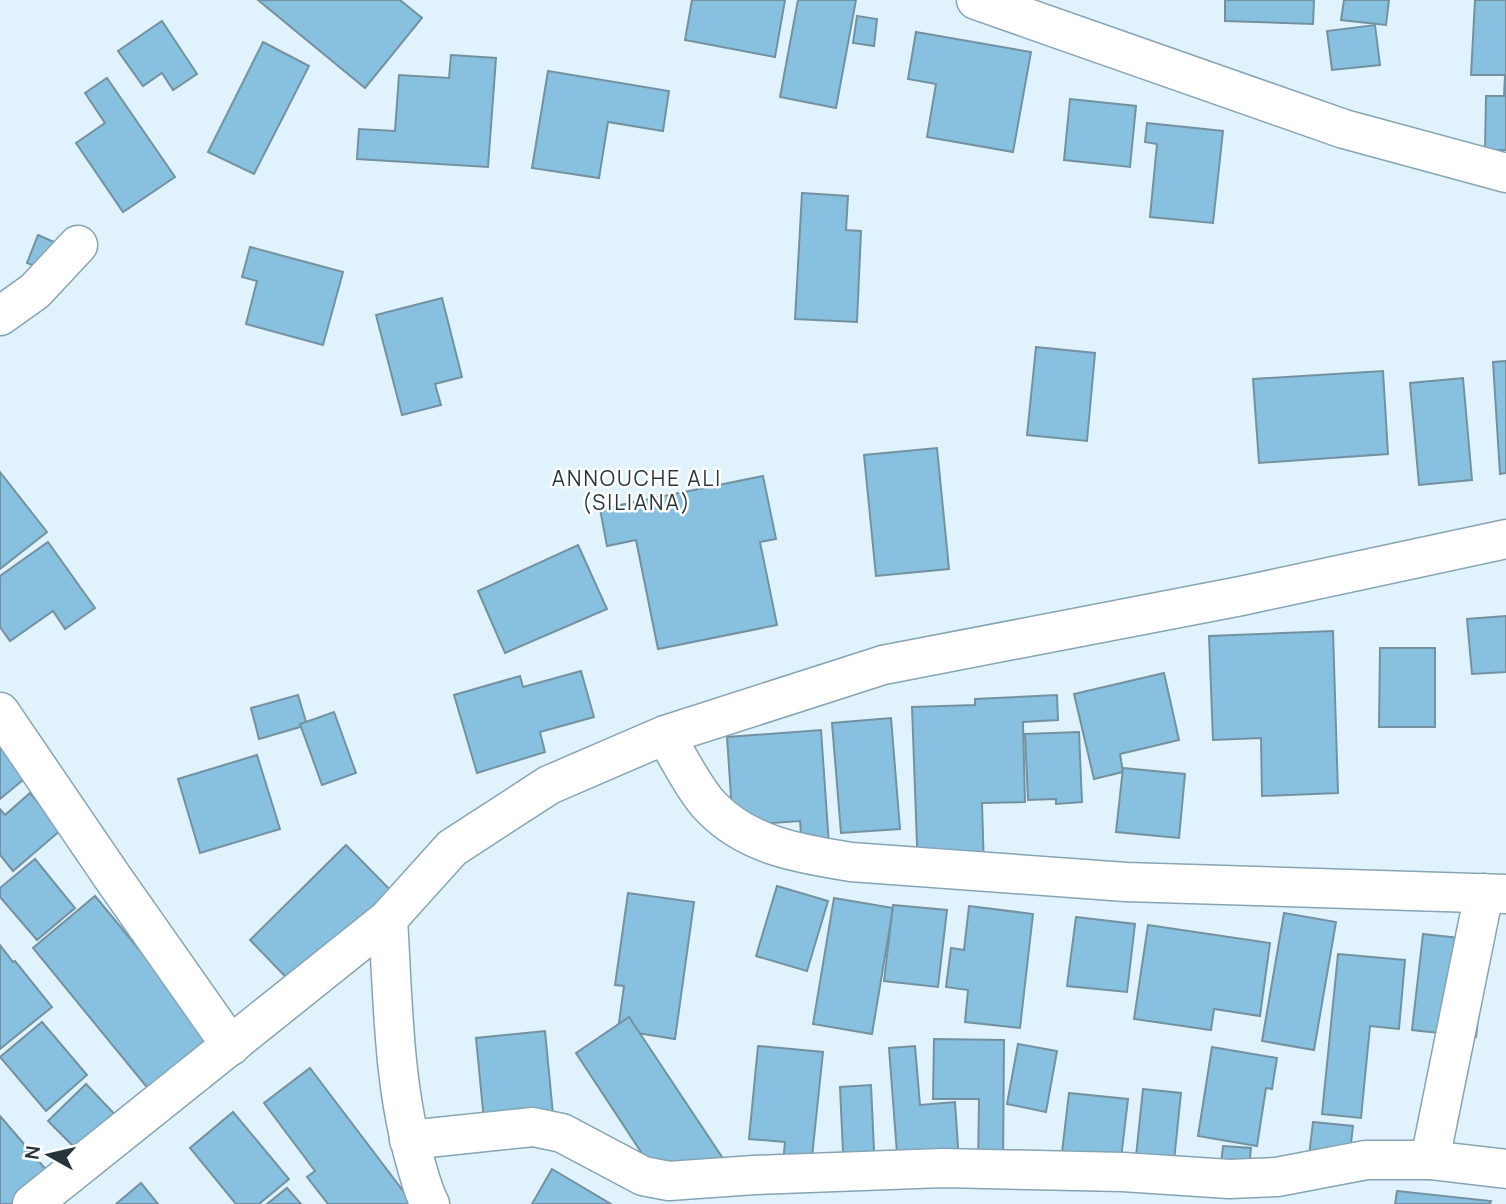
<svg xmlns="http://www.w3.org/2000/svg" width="1506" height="1204" font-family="Manrope,sans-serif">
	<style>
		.building { fill: #87c1df; stroke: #7491a1; stroke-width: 2 }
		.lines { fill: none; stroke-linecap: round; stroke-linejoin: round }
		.street-casing { stroke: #86a4b4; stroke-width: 41 }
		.street { stroke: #fff; stroke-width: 38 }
		.labels { text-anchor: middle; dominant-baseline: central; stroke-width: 5; stroke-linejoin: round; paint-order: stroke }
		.quarter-label { font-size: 21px; letter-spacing: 2px; fill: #28353b; stroke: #fff }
	</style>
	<rect width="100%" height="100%" fill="#e0f3fd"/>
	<g class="building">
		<path d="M 258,0 L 400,0 L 422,18 L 365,88 Z"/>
		<path d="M 692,0 L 785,0 L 775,57 L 685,40 Z"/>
		<path d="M 798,0 L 856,0 L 836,108 L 780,97 Z"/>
		<path d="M 1225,0 L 1314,0 L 1313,24 L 1225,21 Z"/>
		<path d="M 1344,0 L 1389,0 L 1386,25 L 1341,20 Z"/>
		<path d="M 1475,0 L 1506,0 L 1506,150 L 1485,150 L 1486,96 L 1504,96 L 1505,75 L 1471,75 Z"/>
		<path d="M 857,16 L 877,19 L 874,46 L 853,43 Z"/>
		<path d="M 162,21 L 197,74 L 173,90 L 162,73 L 143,86 L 118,51 Z"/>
		<path d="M 1375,25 L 1380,65 L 1332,70 L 1327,31 Z"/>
		<path d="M 916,32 L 1031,52 L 1013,152 L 927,137 L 936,84 L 908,79 Z"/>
		<path d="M 263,42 L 309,66 L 254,174 L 208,152 Z"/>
		<path d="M 451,55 L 496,58 L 488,167 L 357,159 L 359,129 L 395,131 L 399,75 L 449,78 Z"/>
		<path d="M 548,71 L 669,91 L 663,131 L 608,122 L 599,178 L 532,168 Z"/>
		<path d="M 107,78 L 175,177 L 123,212 L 76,143 L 105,123 L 85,93 Z"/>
		<path d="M 1070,99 L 1136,106 L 1130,167 L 1064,160 Z"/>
		<path d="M 1147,123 L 1223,131 L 1213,223 L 1150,217 L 1157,144 L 1145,142 Z"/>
		<path d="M 802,193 L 848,196 L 846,230 L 861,231 L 857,322 L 795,319 Z"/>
		<path d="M 38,235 L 63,246 L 52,273 L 27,263 Z"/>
		<path d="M 250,247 L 343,272 L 323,345 L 246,324 L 257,281 L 242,277 Z"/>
		<path d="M 442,298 L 462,377 L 435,384 L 441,405 L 402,415 L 376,315 Z"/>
		<path d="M 1036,347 L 1095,353 L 1087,441 L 1027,435 Z"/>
		<path d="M 1506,361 L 1506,473 L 1500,474 L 1493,362 Z"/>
		<path d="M 1383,371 L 1388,454 L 1259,463 L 1253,379 Z"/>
		<path d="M 1463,378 L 1472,480 L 1419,485 L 1410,383 Z"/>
		<path d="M 937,448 L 949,569 L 876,576 L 864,455 Z"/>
		<path d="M 0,472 L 47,532 L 0,569 Z"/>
		<path d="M 763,476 L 776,539 L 760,542 L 777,625 L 658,649 L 636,540 L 607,546 L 600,509 Z"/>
		<path d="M 48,542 L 95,608 L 65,629 L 53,611 L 10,641 L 0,627 L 0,576 Z"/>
		<path d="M 578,545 L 607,609 L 505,653 L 478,591 Z"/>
		<path d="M 1506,616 L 1506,672 L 1472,674 L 1467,619 Z"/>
		<path d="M 1333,631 L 1338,793 L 1262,796 L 1261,738 L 1213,740 L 1209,636 Z"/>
		<path d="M 1380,648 L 1435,648 L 1435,727 L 1379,727 Z"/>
		<path d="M 581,671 L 594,717 L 540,732 L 545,752 L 477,773 L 454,695 L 520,676 L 523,687 Z"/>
		<path d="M 1164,673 L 1179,740 L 1120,754 L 1123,772 L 1094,779 L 1074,694 Z"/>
		<path d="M 298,695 L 307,725 L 259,739 L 251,708 Z"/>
		<path d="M 1057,695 L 1058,720 L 1023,722 L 1025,802 L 982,803 L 984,870 L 918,872 L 912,707 L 975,705 L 975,699 Z"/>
		<path d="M 334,712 L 356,773 L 322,785 L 300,724 Z"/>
		<path d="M 891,718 L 900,829 L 841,833 L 832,723 Z"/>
		<path d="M 0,727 L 35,770 L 0,799 Z"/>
		<path d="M 821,730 L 829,845 L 802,848 L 800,821 L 733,826 L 727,737 Z"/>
		<path d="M 1079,732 L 1082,802 L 1056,804 L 1056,799 L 1028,800 L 1025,734 Z"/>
		<path d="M 257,755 L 280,829 L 200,853 L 178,779 Z"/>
		<path d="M 1123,768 L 1185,774 L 1179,838 L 1116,832 Z"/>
		<path d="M 30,793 L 61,830 L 13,871 L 0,855 L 0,809 L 5,815 Z"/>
		<path d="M 346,845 L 406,906 L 309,1001 L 250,940 Z"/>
		<path d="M 35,859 L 75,908 L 37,940 L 0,897 L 0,888 Z"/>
		<path d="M 777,886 L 828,901 L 807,971 L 756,956 Z"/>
		<path d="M 628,893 L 694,902 L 675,1039 L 618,1030 L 624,986 L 615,985 Z"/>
		<path d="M 95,896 L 227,1056 L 164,1108 L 33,948 Z"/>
		<path d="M 834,898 L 893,908 L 872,1034 L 813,1024 Z"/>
		<path d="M 893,905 L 947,910 L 938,987 L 884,981 Z"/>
		<path d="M 969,906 L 1033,914 L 1020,1028 L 965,1022 L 968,990 L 946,987 L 951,948 L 964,950 Z"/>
		<path d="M 1284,913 L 1336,922 L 1314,1050 L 1262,1041 Z"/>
		<path d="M 1076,917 L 1135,924 L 1127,992 L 1067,986 Z"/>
		<path d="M 1148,925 L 1270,943 L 1260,1016 L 1214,1009 L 1211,1030 L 1134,1019 Z"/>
		<path d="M 1423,934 L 1487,941 L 1476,1037 L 1412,1030 Z"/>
		<path d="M 0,945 L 13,962 L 15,961 L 52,1007 L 0,1049 Z"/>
		<path d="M 1338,954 L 1405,960 L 1399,1029 L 1370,1026 L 1361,1118 L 1322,1114 Z"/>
		<path d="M 629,1017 L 724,1160 L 670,1196 L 576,1053 Z"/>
		<path d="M 42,1022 L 87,1075 L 46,1111 L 0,1057 Z"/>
		<path d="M 545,1031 L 555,1135 L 486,1142 L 476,1038 Z"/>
		<path d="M 934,1039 L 1004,1040 L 1003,1169 L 978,1169 L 979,1099 L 933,1099 Z"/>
		<path d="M 1018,1044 L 1057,1051 L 1046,1112 L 1007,1104 Z"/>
		<path d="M 758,1046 L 823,1052 L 810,1176 L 782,1173 L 785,1142 L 749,1139 Z"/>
		<path d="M 915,1046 L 920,1105 L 955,1102 L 959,1162 L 898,1167 L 889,1048 Z"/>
		<path d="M 1212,1047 L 1277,1058 L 1272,1089 L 1266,1088 L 1257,1146 L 1198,1136 Z"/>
		<path d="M 310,1068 L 413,1204 L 328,1204 L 307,1177 L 315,1171 L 264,1103 Z"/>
		<path d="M 86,1084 L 122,1122 L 86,1159 L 48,1121 Z"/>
		<path d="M 871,1085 L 875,1172 L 844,1174 L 840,1087 Z"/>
		<path d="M 1143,1089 L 1181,1093 L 1173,1171 L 1135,1166 Z"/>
		<path d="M 1069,1093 L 1128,1099 L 1120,1167 L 1061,1161 Z"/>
		<path d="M 233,1112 L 289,1179 L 259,1204 L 236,1204 L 190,1148 Z"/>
		<path d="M 0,1116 L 54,1179 L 24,1204 L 0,1204 Z"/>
		<path d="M 1313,1122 L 1353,1126 L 1347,1178 L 1307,1173 Z"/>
		<path d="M 1223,1146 L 1251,1148 L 1248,1177 L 1220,1174 Z"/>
		<path d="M 552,1169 L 611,1204 L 532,1204 Z"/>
		<path d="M 141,1183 L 158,1204 L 116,1204 Z"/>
		<path d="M 287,1188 L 301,1204 L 267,1204 Z"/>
		<path d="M 1397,1191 L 1491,1201 L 1490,1204 L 1395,1204 Z"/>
	</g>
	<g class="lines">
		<defs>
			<g id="street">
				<path d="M 976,0 L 1344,129 L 1506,173"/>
				<path d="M 0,316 L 35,291 L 78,245"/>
				<path d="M 0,712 L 113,878 L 231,1046"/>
				<path d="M 665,735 C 677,755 697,794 712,808 C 749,846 801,854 851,862 L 1126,882 L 1506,894"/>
				<path d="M 388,919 C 393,1000 393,1085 416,1164 C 420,1178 423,1191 430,1204"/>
				<path d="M 409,1140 L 533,1127 L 562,1133 L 643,1176 L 669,1181 L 754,1175 L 943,1168 L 1123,1172 L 1229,1179 L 1277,1177 L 1366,1160 L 1430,1160 L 1506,1169"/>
				<path d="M 1430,1160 L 1484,893"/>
				<path d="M 32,1204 L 388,919 L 452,848 L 549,785 L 665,735 L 883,665 L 1241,596 L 1506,539"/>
			</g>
		</defs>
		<use href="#street" class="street-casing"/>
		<use href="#street" class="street"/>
	</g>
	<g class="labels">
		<g class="quarter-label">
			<text x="637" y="478">ANNOUCHE ALI<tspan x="637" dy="24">(SILIANA)</tspan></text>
		</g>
	</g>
	<g transform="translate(49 1155) rotate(278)" stroke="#ffffff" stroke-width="5" paint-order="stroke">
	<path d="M0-5L12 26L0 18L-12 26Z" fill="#28353b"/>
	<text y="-10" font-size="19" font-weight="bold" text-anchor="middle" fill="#28353b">N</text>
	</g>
</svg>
